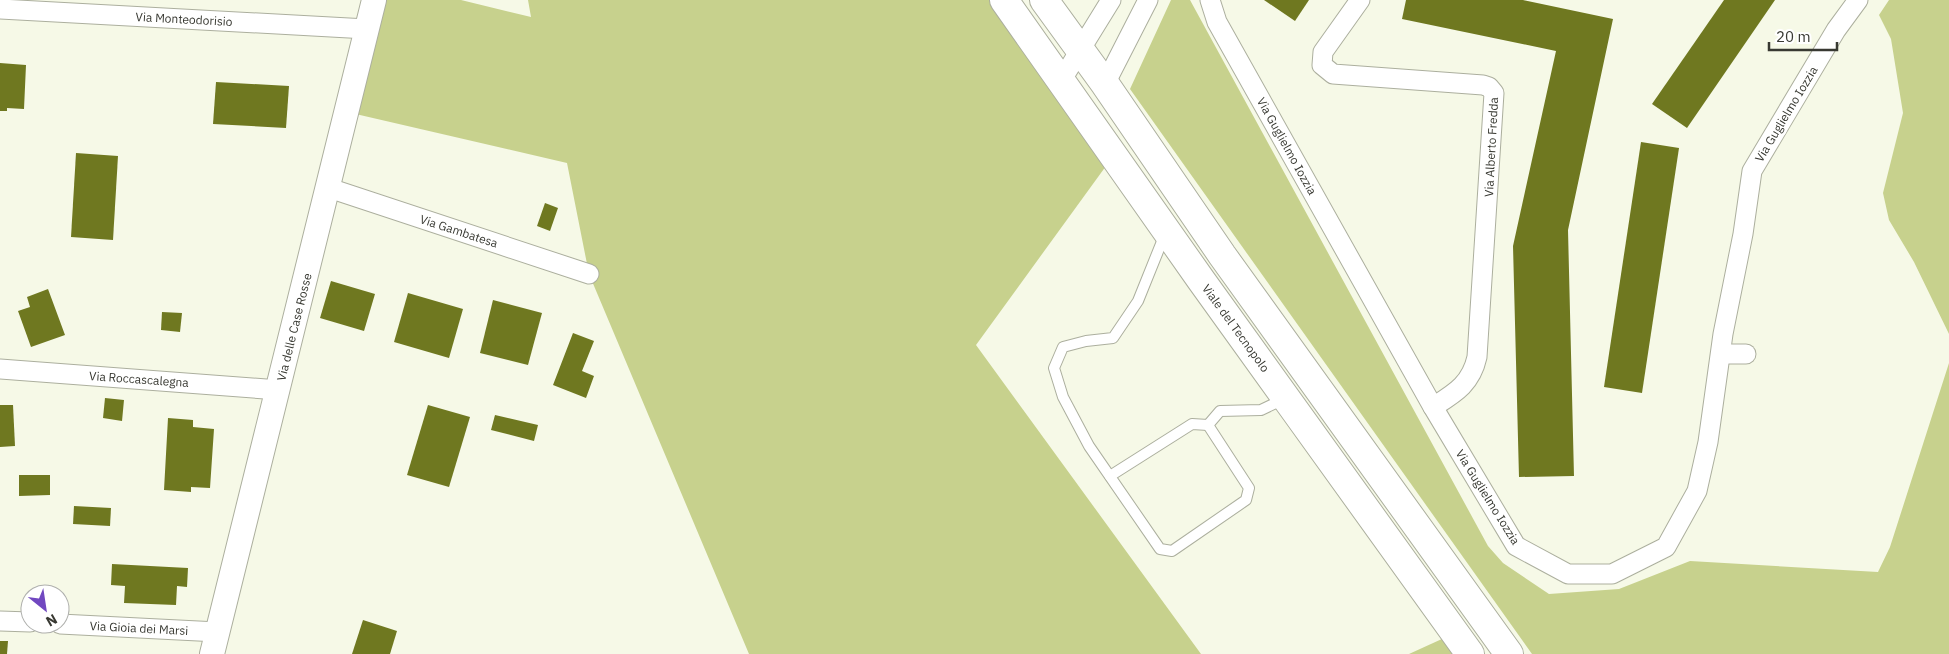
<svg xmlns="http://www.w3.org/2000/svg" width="1949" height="654" font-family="'IBM Plex Sans',sans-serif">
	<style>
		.green { fill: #c7d18d }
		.building { fill: #6f7820 }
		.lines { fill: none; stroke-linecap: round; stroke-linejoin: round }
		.service-casing { stroke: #acaf9e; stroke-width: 12 }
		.minor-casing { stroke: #acaf9e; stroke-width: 21 }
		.tertiary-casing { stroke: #acaf9e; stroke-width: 26 }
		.secondary-casing { stroke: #acaf9e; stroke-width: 30 }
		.service { stroke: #fff; stroke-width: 10 }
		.minor { stroke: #fff; stroke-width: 19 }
		.tertiary { stroke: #fff; stroke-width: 24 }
		.secondary { stroke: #fff; stroke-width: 28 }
		.labels { text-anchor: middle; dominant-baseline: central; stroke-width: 5; stroke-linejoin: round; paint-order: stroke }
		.street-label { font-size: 12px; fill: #383932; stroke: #fff }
	</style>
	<rect width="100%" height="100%" fill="#f6f9e7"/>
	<g class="green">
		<path d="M 374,0 L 461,0 L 531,17 L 528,0 L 1003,0 L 1114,155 L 976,345 L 1201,654 L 749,654 L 589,274 L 567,163 L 347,112 Z"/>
		<path d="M 1171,0 L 1190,0 L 1488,546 L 1503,563 L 1549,594 L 1619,589 L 1690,561 L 1878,572 L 1890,547 L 1949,363 L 1949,654 L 1532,654 L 1130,89 Z"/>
		<path d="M 1889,0 L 1949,0 L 1949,334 L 1914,262 L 1889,220 L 1883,193 L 1903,113 L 1891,39 L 1879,15 Z"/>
		<path d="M 1455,633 L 1470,654 L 1409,654 Z"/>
	</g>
	<g class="building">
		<path d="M 1264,0 L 1309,0 L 1295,21 Z"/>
		<path d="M 1406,0 L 1523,0 L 1613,19 L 1568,230 L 1574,476 L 1519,477 L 1513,246 L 1556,51 L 1402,19 Z"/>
		<path d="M 1724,0 L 1775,0 L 1687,128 L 1652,104 Z"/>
		<path d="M 0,63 L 26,65 L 24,109 L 7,108 L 7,111 L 0,111 Z"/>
		<path d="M 216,82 L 289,86 L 286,128 L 213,124 Z"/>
		<path d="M 1641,142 L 1679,148 L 1642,393 L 1604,387 Z"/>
		<path d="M 76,153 L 118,156 L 113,240 L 71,237 Z"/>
		<path d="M 545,203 L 558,208 L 550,231 L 537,226 Z"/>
		<path d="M 331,281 L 375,294 L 364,331 L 320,318 Z"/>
		<path d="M 48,289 L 65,335 L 31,347 L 18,311 L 30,307 L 27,297 Z"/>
		<path d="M 408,293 L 463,309 L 449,358 L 394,342 Z"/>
		<path d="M 493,300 L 542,313 L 528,365 L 480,353 Z"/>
		<path d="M 162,312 L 182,313 L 180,332 L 161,330 Z"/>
		<path d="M 573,333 L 594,341 L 582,371 L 594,376 L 586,398 L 553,385 Z"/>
		<path d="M 105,398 L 124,400 L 122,421 L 103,418 Z"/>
		<path d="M 0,405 L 13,405 L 15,446 L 0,447 Z"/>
		<path d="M 428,405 L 470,417 L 449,487 L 407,475 Z"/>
		<path d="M 495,415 L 538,425 L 534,441 L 491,430 Z"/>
		<path d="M 168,418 L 193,420 L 193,427 L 214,429 L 210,488 L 191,487 L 191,492 L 164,490 Z"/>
		<path d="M 19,475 L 50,475 L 50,495 L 19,496 Z"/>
		<path d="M 74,506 L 111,508 L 110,526 L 73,524 Z"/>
		<path d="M 112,564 L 188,568 L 187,587 L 177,586 L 176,605 L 124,603 L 125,586 L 111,585 Z"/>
		<path d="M 363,620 L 397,631 L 390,654 L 352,654 Z"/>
		<path d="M 0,641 L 8,641 L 7,654 L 0,654 Z"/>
	</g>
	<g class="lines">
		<defs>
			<g id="service">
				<path d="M 1165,234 L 1138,301 L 1113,338 L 1086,341 L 1063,347 L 1054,368 L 1063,397 L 1089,446 L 1160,549 L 1172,551 L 1246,500 L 1249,488 L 1208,425 L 1220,411 L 1261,410 L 1284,399"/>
				<path d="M 1110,476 L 1192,424 L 1208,425"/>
			</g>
			<g id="minor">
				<path d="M 1210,0 L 1217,22 L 1433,407 L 1516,546 L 1568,574 L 1612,574 L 1666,547 L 1697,491 L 1708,442 L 1723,334 L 1743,234 L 1752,171 L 1836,30 L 1858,0"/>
				<path d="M 1360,0 L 1323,52 L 1322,65 L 1333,74 L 1483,85 L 1489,87 L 1494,93 L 1477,357 C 1471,384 1455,393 1433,407"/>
				<path d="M 0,9 L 367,29"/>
				<path d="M 1061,81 L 1111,0"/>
				<path d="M 1105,84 L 1148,0"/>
				<path d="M 329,188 L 589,274"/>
				<path d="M 1721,354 L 1746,354"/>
				<path d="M 0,369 L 279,390"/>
				<path d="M 0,621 L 30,622"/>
				<path d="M 60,624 L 218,632"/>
			</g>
			<path id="tertiary" d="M 212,654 L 374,0"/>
			<g id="secondary">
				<path d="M 1004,0 L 1201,280 L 1470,654"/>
				<path d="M 1044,0 L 1105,84 L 1222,255 L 1509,654"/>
			</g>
		</defs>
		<use href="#service" class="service-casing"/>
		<use href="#minor" class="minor-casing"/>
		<use href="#tertiary" class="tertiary-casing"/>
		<use href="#secondary" class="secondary-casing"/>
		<use href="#service" class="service"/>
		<use href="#minor" class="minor"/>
		<use href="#tertiary" class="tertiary"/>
		<use href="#secondary" class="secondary"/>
	</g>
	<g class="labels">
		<g class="street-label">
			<text transform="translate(184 19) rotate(3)">Via Monteodorisio</text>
			<text transform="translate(1786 114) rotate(-59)">Via Guglielmo Iozzia</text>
			<text transform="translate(1287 146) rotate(61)">Via Guglielmo Iozzia</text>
			<text transform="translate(1491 147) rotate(-87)">Via Alberto Fredda</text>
			<text transform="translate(459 231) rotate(18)">Via Gambatesa</text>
			<text transform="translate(294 327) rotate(-76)">Via delle Case Rosse</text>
			<text transform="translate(1236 328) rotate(54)">Viale del Tecnopolo</text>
			<text transform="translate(139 379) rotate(4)">Via Roccascalegna</text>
			<text transform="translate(1488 497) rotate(58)">Via Guglielmo Iozzia</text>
			<text transform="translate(139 628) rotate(3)">Via Gioia dei Marsi</text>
		</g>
	</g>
	<g transform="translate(45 609) rotate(150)"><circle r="24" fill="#ffffff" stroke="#afb0ad"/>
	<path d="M0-4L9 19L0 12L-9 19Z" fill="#7148c0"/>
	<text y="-8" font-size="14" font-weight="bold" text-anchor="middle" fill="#383932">N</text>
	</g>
	<path d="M1769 42v8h68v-8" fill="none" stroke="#383932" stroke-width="2.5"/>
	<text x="1776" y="42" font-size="15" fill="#383932" stroke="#ffffff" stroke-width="4" paint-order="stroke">20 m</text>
</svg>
